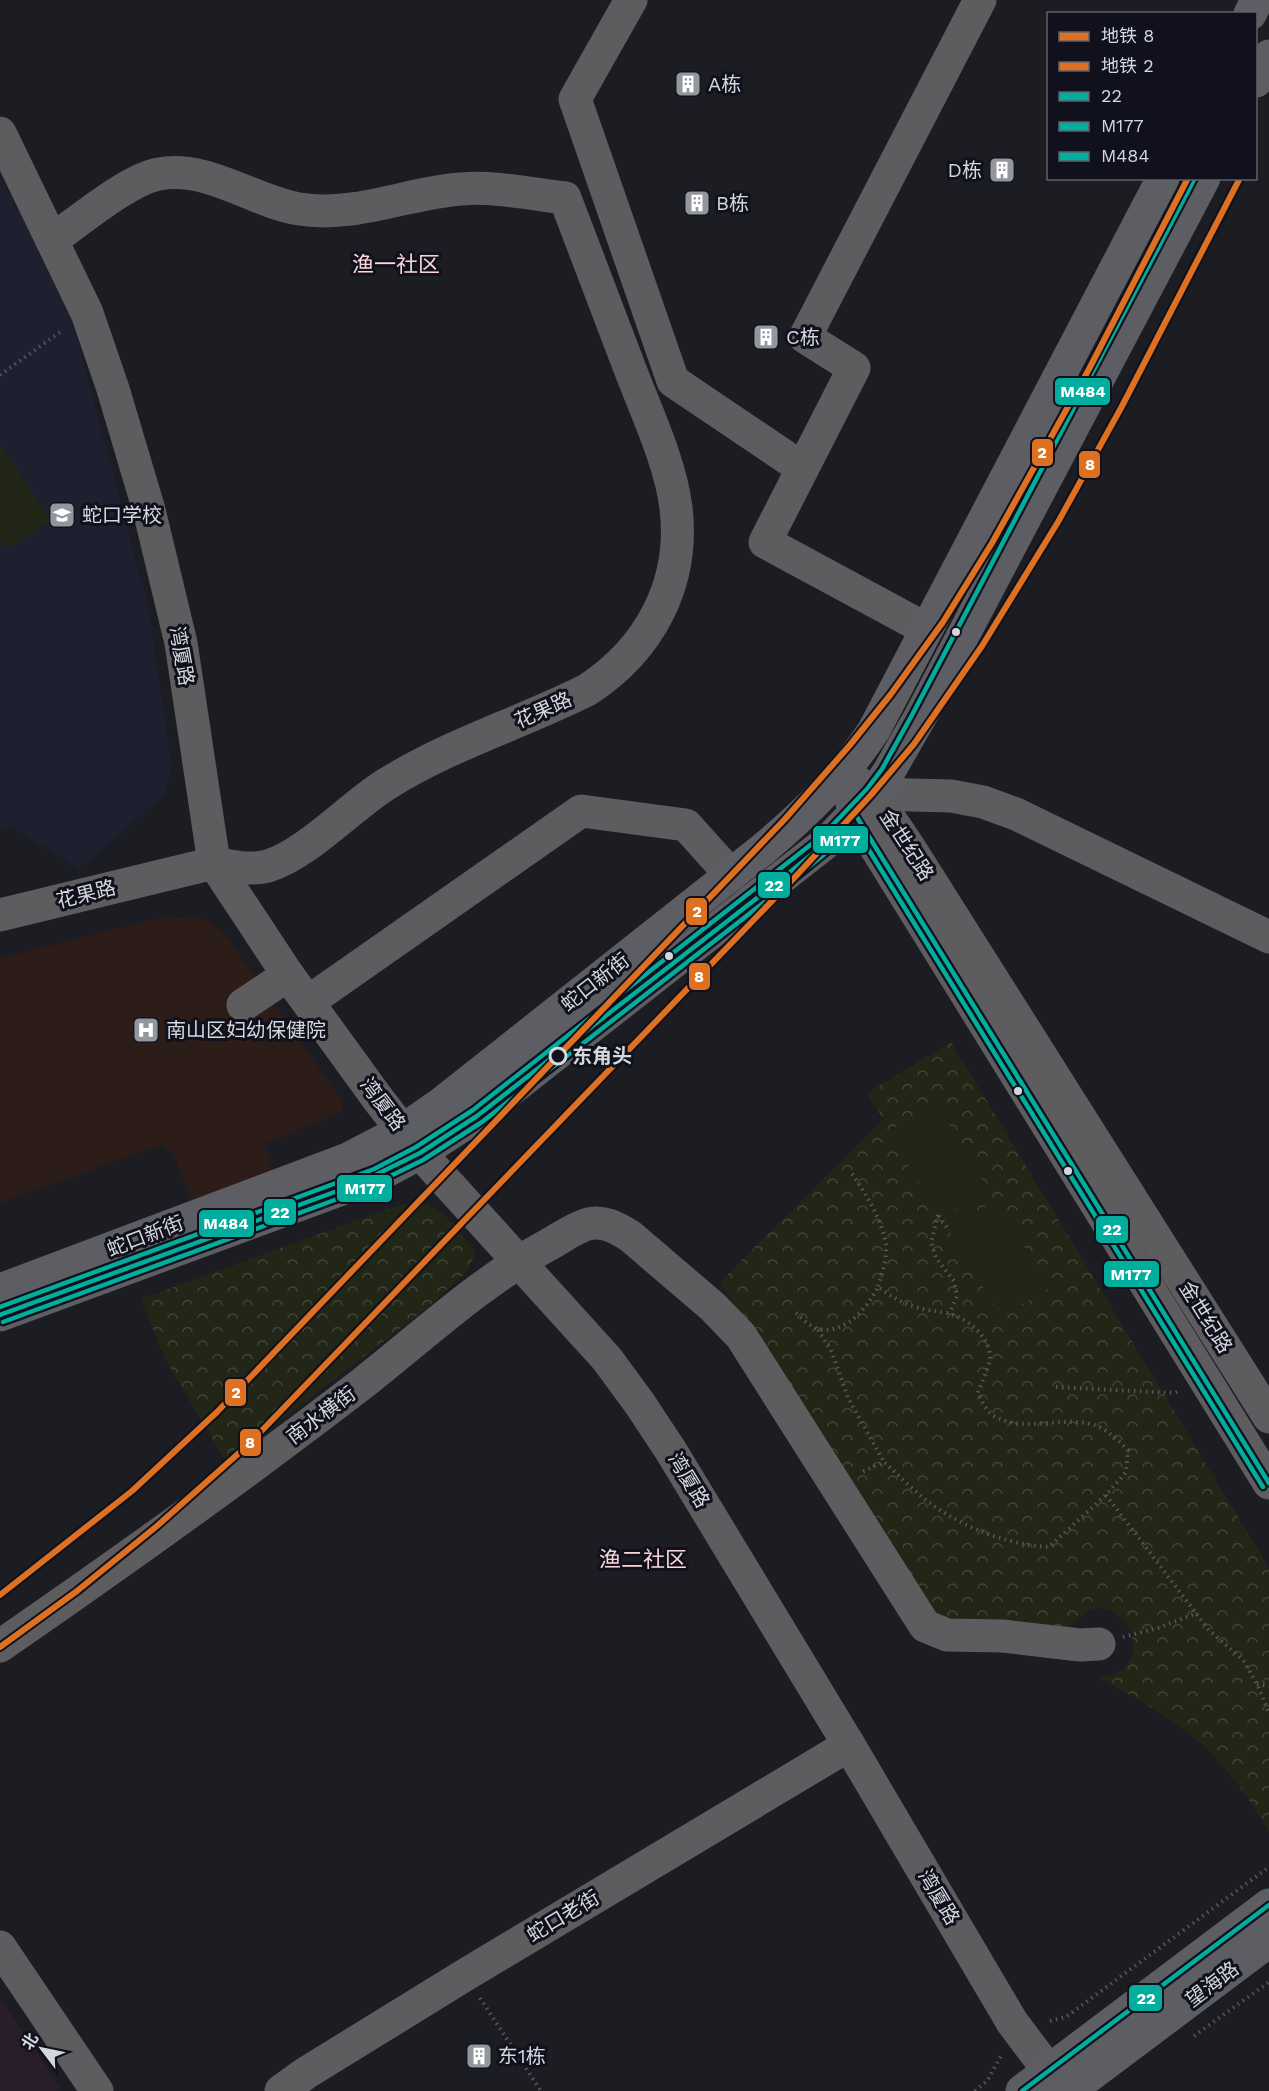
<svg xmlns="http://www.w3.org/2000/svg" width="1269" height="2091" font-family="'Work Sans','Noto Sans SC',sans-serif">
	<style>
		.commercial { fill: #281d28 }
		.built { fill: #1e2030 }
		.medical { fill: #2c1d18 }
		.park { fill: url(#park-crowns) }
		.pitch { fill: #222617 }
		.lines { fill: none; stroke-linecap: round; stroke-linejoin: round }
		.path { stroke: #56575a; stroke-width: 4; stroke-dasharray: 1.5 4.5; stroke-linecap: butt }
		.minor { stroke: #5d5d5f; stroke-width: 33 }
		.major { stroke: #5d5e63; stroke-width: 33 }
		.bus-1-casing { stroke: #10111c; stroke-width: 9 }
		.bus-2-casing { stroke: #10111c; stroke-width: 9 }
		.bus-3-casing { stroke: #10111c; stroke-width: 9 }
		.bus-1 { stroke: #01ad9c; stroke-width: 4.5 }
		.bus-2 { stroke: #01ad9c; stroke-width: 4.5 }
		.bus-3 { stroke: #01ad9c; stroke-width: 4.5 }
		.metro-1-casing { stroke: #10111c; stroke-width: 10 }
		.metro-2-casing { stroke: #10111c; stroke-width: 10 }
		.metro-1 { stroke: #dd7121; stroke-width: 6 }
		.metro-2 { stroke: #dd7121; stroke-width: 6 }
		.bus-dot { fill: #d5d7df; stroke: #10111c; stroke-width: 2 }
		.stop-dot { fill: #10111c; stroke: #d5d7df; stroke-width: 3 }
		.labels { text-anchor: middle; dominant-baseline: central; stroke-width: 6; stroke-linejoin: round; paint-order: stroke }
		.poi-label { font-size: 20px; fill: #d5d7df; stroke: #10111c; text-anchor: start }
		.street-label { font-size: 20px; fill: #d5d7df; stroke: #10111c }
		.stop-label { font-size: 20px; font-weight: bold; fill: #d5d7df; stroke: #10111c; text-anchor: start }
		.quarter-label { font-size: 22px; fill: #f9d5d8; stroke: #10111c }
		.line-badge { stroke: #10111c; stroke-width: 2 }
		.badge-label { font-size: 16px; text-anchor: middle; font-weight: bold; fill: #fff }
	</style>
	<defs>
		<pattern id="park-crowns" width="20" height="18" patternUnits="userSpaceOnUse" patternTransform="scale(1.5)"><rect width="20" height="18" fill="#222617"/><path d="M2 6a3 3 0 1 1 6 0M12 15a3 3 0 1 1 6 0" fill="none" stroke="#414538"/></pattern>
	</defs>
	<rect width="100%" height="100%" fill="#1c1d23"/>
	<path class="commercial" d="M 0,1998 L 61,2088 L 56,2091 L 0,2091 Z"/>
	<path class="built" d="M 0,178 L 36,238 L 67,300 L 148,606 L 172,768 L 165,794 L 79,869 L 12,827 L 0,830 Z"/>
	<path class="medical" d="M 163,917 L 205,919 L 224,933 L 342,1101 L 342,1112 L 264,1144 L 274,1172 L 192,1200 L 173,1153 L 160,1145 L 0,1203 L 0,958 Z"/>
	<g class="park">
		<path d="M 951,1042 L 1269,1568 L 1269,1831 C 1254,1809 1241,1785 1223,1766 C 1189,1726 1143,1702 1098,1677 C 1173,1672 1113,1565 1070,1628 L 930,1618 L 720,1282 L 883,1119 L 867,1093 Z"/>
		<path d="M 412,1203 C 443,1203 459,1231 476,1253 L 467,1271 L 426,1309 L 226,1462 L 165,1359 L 141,1299 L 391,1208 Z"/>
	</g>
	<g class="pitch">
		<path d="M 0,445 L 51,520 L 8,549 L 0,538 Z"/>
		<path d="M 936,1102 L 988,1190 L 941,1219 L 888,1132 Z"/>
		<path d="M 997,1200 L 1049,1288 L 1001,1317 L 948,1229 Z"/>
	</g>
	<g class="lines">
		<g class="path">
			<path d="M 0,375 L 63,330"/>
			<path d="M 852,1174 C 865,1192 883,1222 886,1245 C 887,1259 882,1274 878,1287"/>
			<path d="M 938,1215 L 931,1242 L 936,1258 L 954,1281 L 957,1296 L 949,1314"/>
			<path d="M 939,1216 L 948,1229"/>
			<path d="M 796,1313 C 802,1318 811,1328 819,1329 C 846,1334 867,1308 878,1287 C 890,1295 901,1303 915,1307 C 925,1310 936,1311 947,1313 C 967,1318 990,1336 990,1358 C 990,1366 981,1383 978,1393 C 982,1401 986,1411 994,1416 C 1021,1432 1057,1418 1086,1423 C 1105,1426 1115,1438 1128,1450 L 1126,1472 L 1106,1495 L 1049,1547 C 1012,1545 972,1531 940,1510 C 919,1497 902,1478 884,1462 L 860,1473"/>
			<path d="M 818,1330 L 831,1350 L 848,1398 L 884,1462"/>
			<path d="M 1056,1387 L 1174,1393 L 1179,1391"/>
			<path d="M 1106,1495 L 1208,1629 L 1243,1660 L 1257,1684 L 1269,1713"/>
			<path d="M 1123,1637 L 1158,1628 L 1197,1613"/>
			<path d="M 1257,1684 L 1269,1686"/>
			<path d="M 480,1998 L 541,2091"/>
			<path d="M 1050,2021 L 1066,2017 L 1269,1867"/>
			<path d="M 1194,2036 L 1269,1982"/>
			<path d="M 975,2091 L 987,2081 L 1001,2056"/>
		</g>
		<g class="minor">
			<path d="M 631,0 L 575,99 L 673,381 L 802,468"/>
			<path d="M 0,133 L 87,313 L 113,389 L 149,510 L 181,643 L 214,863 L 288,975 L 378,1099 L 420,1153 L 607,1359 L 640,1404 L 671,1451 L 849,1745 L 1012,2022 L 1064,2091"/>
			<path d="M 926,629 L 765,542 L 854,368 L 805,337 L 980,0"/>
			<path d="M 844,772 L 855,814 L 1269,1483"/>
			<path d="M 851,777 L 873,794 L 909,847 L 1269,1417"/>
			<path d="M 873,794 L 951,796 L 983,802 L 1016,814 L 1269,937"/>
			<path d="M 0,915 L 214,863 C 232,866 250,871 268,866 C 307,854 349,808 385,785 C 448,745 521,723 587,690 C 650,649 685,583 676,508 C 671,464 646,411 630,369 C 608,312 587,255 565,198 C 531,194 495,186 461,189 C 406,193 356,218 299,209 C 252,201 208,165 159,174 C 129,179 78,222 52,240"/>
			<path d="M 308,1002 L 581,811 L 686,825 L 731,875"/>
			<path d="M 243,1005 L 288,975"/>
			<path d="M 0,1646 C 123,1561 245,1474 363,1383 C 424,1335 480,1282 548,1245 C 561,1238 574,1228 588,1224 C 604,1220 617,1228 630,1236 L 713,1307 L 741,1336 L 925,1626 L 947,1635 L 1003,1636 L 1080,1645 L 1099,1644"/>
			<path d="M 0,1947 L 97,2091"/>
			<path d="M 281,2091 L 306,2073 L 465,1975 L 849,1745"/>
		</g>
		<g class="major">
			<path d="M 1250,14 L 1257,0"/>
			<path d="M 1256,81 L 1269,56"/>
			<path d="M 0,1290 L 348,1159 L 402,1131 L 442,1103 L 762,850 C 805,814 843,777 874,730 L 1163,178"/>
			<path d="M 0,1315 L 377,1176 L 420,1153 L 477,1116 L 828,841 L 873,794 L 888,773 L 919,719 L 1204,178"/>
			<path d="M 1022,2091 L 1269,1905"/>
			<path d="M 1069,2091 L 1269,1941"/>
		</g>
		<defs>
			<g id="bus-1">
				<path d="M 0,1315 L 359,1183 L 420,1153 L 477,1116 L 784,877 L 828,841 L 855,814 L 1269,1483"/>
				<path d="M 1022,2091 L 1269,1905"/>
			</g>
			<path id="bus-2" d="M 3,1322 L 362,1190 L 423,1160 L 482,1122 L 789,883 L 833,847 L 854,826 L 1263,1487"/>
			<path id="bus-3" d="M 0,1307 L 374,1169 L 416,1147 L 473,1110 L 823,835 L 867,789 L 882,769 L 912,715 L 1195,178"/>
		</defs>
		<use href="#bus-1" class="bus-1-casing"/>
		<use href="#bus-2" class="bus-2-casing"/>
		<use href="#bus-3" class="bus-3-casing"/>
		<use href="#bus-1" class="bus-1"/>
		<use href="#bus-2" class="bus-2"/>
		<use href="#bus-3" class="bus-3"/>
		<defs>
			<path id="metro-1" d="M 0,1647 L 77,1591 L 157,1526 L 248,1445 L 796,876 L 871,795 L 914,744 L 982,646 L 1058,522 L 1121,408 L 1240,178"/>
			<path id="metro-2" d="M 0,1595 L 132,1491 L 217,1412 L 785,819 L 850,745 L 891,694 L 943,622 L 992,543 L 1089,369 L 1188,178"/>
		</defs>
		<use href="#metro-1" class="metro-1-casing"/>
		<use href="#metro-2" class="metro-2-casing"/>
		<use href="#metro-1" class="metro-1"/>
		<use href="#metro-2" class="metro-2"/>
	</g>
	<defs>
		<symbol id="building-square" viewBox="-11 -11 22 22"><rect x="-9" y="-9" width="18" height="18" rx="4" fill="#94969d" stroke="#10111c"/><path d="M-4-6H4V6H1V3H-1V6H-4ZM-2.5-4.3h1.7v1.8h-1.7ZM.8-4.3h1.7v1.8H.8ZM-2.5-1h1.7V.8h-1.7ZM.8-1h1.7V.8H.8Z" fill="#fff"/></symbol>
		<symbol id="school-square" viewBox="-11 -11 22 22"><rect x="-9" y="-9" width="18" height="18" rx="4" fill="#94969d" stroke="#10111c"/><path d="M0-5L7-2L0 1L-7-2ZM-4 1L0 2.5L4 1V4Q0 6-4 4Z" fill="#fff"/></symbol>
		<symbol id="hospital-square" viewBox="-11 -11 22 22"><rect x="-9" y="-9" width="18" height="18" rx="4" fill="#94969d" stroke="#10111c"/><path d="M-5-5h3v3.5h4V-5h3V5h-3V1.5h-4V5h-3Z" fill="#fff"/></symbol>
	</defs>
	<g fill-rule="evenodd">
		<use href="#building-square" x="673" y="69" width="30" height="30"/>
		<use href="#building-square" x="987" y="155" width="30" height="30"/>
		<use href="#building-square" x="682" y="188" width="30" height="30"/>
		<use href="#building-square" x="751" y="322" width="30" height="30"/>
		<use href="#school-square" x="47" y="500" width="30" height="30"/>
		<use href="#hospital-square" x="131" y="1015" width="30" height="30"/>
		<use href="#building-square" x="464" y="2041" width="30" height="30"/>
	</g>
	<g class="bus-dot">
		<circle cx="956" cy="632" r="5"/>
		<circle cx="669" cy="956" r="5"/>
		<circle cx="1018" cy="1091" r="5"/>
		<circle cx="1068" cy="1171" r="5"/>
	</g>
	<circle class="stop-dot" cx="558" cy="1056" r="8"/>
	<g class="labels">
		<g class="poi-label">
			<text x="708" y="84">A栋</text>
			<text x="982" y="170" text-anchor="end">D栋</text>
			<text x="716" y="203">B栋</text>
			<text x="786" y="337">C栋</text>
			<text x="82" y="515">蛇口学校</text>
			<text x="166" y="1030">南山区妇幼保健院</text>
			<text x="498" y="2056">东1栋</text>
		</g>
		<g class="street-label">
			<text transform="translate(182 656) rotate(80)">湾厦路</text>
			<text transform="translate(543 710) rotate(-24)">花果路</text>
			<text transform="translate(907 845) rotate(57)">金世纪路</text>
			<text transform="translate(86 894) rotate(-14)">花果路</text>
			<text transform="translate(595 982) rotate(-38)">蛇口新街</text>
			<text transform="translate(383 1104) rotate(53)">湾厦路</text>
			<text transform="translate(145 1236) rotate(-21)">蛇口新街</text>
			<text transform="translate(1206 1317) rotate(58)">金世纪路</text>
			<text transform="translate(321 1415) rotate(-37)">南水横街</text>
			<text transform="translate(689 1480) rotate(59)">湾厦路</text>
			<text transform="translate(939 1897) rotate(59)">湾厦路</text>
			<text transform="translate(563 1916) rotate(-31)">蛇口老街</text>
			<text transform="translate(1212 1984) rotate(-37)">望海路</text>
		</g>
		<g class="stop-label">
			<text x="572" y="1056">东角头</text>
		</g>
		<g class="quarter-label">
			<text x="396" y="264">渔一社区</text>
			<text x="643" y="1559">渔二社区</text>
		</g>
	</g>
	<g class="line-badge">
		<rect x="1054" y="377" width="57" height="29" rx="6" fill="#01ad9c"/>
		<rect x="1031" y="438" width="23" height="29" rx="6" fill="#dd7121"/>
		<rect x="1078" y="450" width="23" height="29" rx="6" fill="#dd7121"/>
		<rect x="812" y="825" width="57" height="29" rx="6" fill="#01ad9c"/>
		<rect x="757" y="871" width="34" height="28" rx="6" fill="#01ad9c"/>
		<rect x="685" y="897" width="23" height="29" rx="6" fill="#dd7121"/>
		<rect x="688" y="962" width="23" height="29" rx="6" fill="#dd7121"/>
		<rect x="336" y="1174" width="57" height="29" rx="6" fill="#01ad9c"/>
		<rect x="263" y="1198" width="34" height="28" rx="6" fill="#01ad9c"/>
		<rect x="198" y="1209" width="57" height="29" rx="6" fill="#01ad9c"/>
		<rect x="1095" y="1215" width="34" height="29" rx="6" fill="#01ad9c"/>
		<rect x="1103" y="1260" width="57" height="28" rx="6" fill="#01ad9c"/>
		<rect x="224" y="1378" width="23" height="29" rx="6" fill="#dd7121"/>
		<rect x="239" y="1428" width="23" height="29" rx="6" fill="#dd7121"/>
		<rect x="1128" y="1984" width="35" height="28" rx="6" fill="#01ad9c"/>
	</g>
	<g class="badge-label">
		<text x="1083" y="397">M484</text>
		<text x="1042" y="458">2</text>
		<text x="1090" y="470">8</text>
		<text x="840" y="846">M177</text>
		<text x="774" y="891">22</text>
		<text x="697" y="917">2</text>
		<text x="699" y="982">8</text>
		<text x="365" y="1194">M177</text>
		<text x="280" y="1218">22</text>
		<text x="226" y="1229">M484</text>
		<text x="1112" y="1235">22</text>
		<text x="1131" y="1280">M177</text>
		<text x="236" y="1398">2</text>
		<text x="250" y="1448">8</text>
		<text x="1146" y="2004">22</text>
	</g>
	<rect x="1047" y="12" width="210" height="168" fill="#10111c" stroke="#5f606a" stroke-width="1.5"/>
	<rect x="1059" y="32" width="30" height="9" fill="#dd7121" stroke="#5f606a" stroke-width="1.5"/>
	<text x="1101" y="42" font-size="18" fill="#d5d7df">地铁 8</text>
	<rect x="1059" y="62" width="30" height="9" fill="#dd7121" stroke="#5f606a" stroke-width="1.5"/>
	<text x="1101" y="72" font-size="18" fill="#d5d7df">地铁 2</text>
	<rect x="1059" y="92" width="30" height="9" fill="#01ad9c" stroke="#5f606a" stroke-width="1.5"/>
	<text x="1101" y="102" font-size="18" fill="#d5d7df">22</text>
	<rect x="1059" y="122" width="30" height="9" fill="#01ad9c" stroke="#5f606a" stroke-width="1.5"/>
	<text x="1101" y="132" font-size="18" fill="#d5d7df">M177</text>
	<rect x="1059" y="152" width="30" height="9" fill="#01ad9c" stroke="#5f606a" stroke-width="1.5"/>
	<text x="1101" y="162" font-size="18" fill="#d5d7df">M484</text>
	<g transform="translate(42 2049) rotate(302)" stroke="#10111c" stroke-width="4.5" paint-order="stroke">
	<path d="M0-4.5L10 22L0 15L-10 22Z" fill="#d5d7df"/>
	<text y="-9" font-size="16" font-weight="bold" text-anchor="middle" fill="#d5d7df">北</text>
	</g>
</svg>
